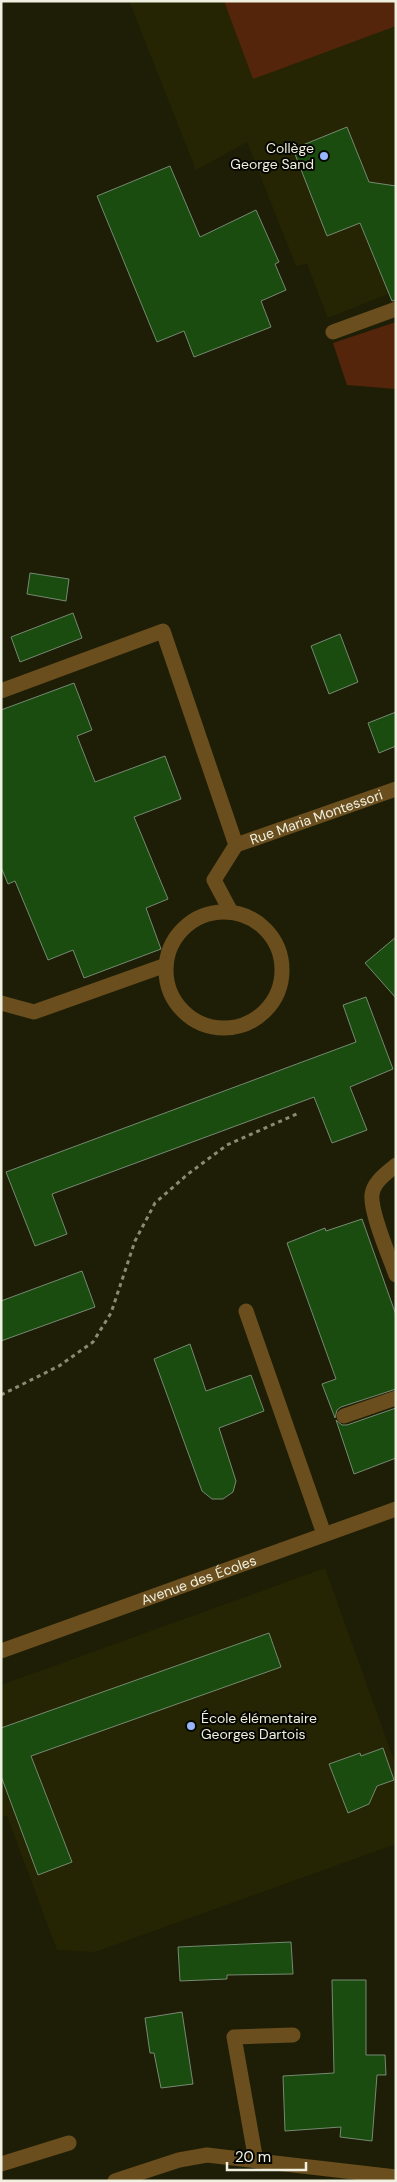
<svg xmlns="http://www.w3.org/2000/svg" width="397" height="2182" font-family="'DM Sans',sans-serif">
	<style>
		.built { fill: #252403 }
		.green { fill: #54250a }
		.building { fill: #194c0e; stroke: #768972 }
		.lines { fill: none; stroke-linecap: round; stroke-linejoin: round }
		.path { stroke: #8a8b77; stroke-width: 3; stroke-dasharray: 4 4; stroke-linecap: butt }
		.minor { stroke: #6a4e1e; stroke-width: 15 }
		.poi-dot { fill: #98b6fd; stroke: #080802; stroke-width: 2 }
		.labels { text-anchor: middle; dominant-baseline: central; stroke-width: 4; stroke-linejoin: round; paint-order: stroke }
		.poi-label { font-size: 14px; fill: #eff0e0; stroke: #080802; text-anchor: end }
		.street-label { font-size: 14px; fill: #eff0e0; stroke: #080802 }
	</style>
	<rect width="100%" height="100%" fill="#1e1e06"/>
	<g class="built">
		<path d="M 129,1 L 396,1 L 396,291 L 328,318 L 307,264 L 296,266 L 247,142 L 196,170 Z"/>
		<path d="M 325,1568 L 396,1766 L 396,1844 L 95,1952 L 57,1950 L 7,1816 L 1,1816 L 1,1685 Z"/>
	</g>
	<g class="green">
		<path d="M 224,1 L 396,1 L 396,26 L 253,79 Z"/>
		<path d="M 396,322 L 396,389 L 347,385 L 333,343 Z"/>
	</g>
	<g class="building">
		<path d="M 347,127 L 369,182 L 396,186 L 396,300 L 392,301 L 360,223 L 327,236 L 293,149 Z"/>
		<path d="M 170,166 L 200,237 L 256,210 L 279,262 L 275,264 L 286,290 L 261,301 L 271,327 L 194,357 L 184,331 L 157,342 L 97,196 Z"/>
		<path d="M 30,573 L 69,579 L 66,601 L 27,594 Z"/>
		<path d="M 73,613 L 82,638 L 20,662 L 11,637 Z"/>
		<path d="M 340,634 L 358,682 L 329,694 L 311,646 Z"/>
		<path d="M 74,683 L 92,730 L 77,736 L 95,782 L 165,756 L 181,799 L 134,817 L 168,899 L 146,908 L 161,949 L 84,978 L 73,950 L 48,960 L 15,881 L 8,884 L 1,867 L 1,710 Z"/>
		<path d="M 396,712 L 396,746 L 379,753 L 368,723 Z"/>
		<path d="M 396,937 L 396,998 L 365,963 Z"/>
		<path d="M 366,997 L 393,1069 L 350,1087 L 367,1130 L 332,1143 L 314,1097 L 52,1194 L 67,1234 L 35,1246 L 6,1172 L 356,1042 L 343,1005 Z"/>
		<path d="M 362,1219 L 396,1315 L 396,1389 L 341,1407 L 337,1410 L 335,1418 L 322,1384 L 336,1379 L 287,1243 L 325,1228 L 326,1231 Z"/>
		<path d="M 82,1271 L 95,1307 L 1,1341 L 1,1301 Z"/>
		<path d="M 190,1344 L 206,1391 L 251,1375 L 264,1411 L 219,1428 L 236,1481 L 233,1492 L 223,1499 L 212,1499 L 202,1491 L 154,1359 Z"/>
		<path d="M 396,1408 L 396,1458 L 354,1474 L 336,1420 L 342,1425 L 347,1425 Z"/>
		<path d="M 269,1633 L 281,1667 L 31,1756 L 72,1862 L 38,1875 L 1,1776 L 1,1728 Z"/>
		<path d="M 383,1748 L 394,1780 L 377,1786 L 369,1804 L 348,1813 L 329,1764 L 360,1753 L 361,1756 Z"/>
		<path d="M 291,1942 L 293,1974 L 227,1975 L 227,1979 L 180,1981 L 178,1947 Z"/>
		<path d="M 332,1980 L 366,1980 L 366,2055 L 385,2055 L 386,2075 L 377,2075 L 372,2141 L 340,2137 L 341,2127 L 285,2131 L 283,2076 L 334,2073 Z"/>
		<path d="M 182,2012 L 193,2084 L 161,2088 L 154,2053 L 150,2053 L 145,2018 Z"/>
	</g>
	<g class="lines">
		<path class="path" d="M 1,1395 L 59,1366 L 93,1342 L 111,1313 L 135,1241 L 155,1203 L 188,1174 L 227,1145 L 299,1113"/>
		<g class="minor">
			<path d="M 333,332 L 396,309"/>
			<path d="M 1,691 L 163,631 L 236,845"/>
			<path id="s1" d="M 236,845 L 396,789"/>
			<path d="M 231,912 L 214,880 L 236,845"/>
			<circle cx="224" cy="970" r="58"/>
			<path d="M 1,1003 L 34,1012 L 166,965"/>
			<path d="M 396,1165 C 387,1173 373,1182 372,1195 C 370,1212 390,1258 396,1275"/>
			<path d="M 246,1311 L 324,1534"/>
			<path d="M 344,1416 L 396,1398"/>
			<path id="s2" d="M 1,1651 L 396,1509"/>
			<path d="M 256,2161 L 234,2037 L 293,2035"/>
			<path d="M 1,2164 L 69,2143"/>
			<path d="M 115,2181 L 179,2160 L 207,2155 L 396,2177"/>
		</g>
	</g>
	<g class="poi-dot">
		<circle cx="324" cy="156" r="5"/>
		<circle cx="191" cy="1726" r="5"/>
	</g>
	<g class="labels">
		<g class="poi-label">
			<text x="314" y="148">Collège<tspan x="314" dy="16">George Sand</tspan></text>
			<text x="201" y="1718" text-anchor="start">École élémentaire<tspan x="201" dy="16">Georges Dartois</tspan></text>
		</g>
		<g class="street-label">
			<text stroke="none"><textPath href="#s1" startOffset="85">Rue Maria Montessori</textPath></text>
			<text stroke="none"><textPath href="#s2" startOffset="210">Avenue des Écoles</textPath></text>
		</g>
	</g>
	<rect width="397" height="2182" fill="none" stroke="#eff0e0" stroke-width="5"/>
	<path d="M227 2162v8h79v-8" fill="none" stroke="#eff0e0" stroke-width="2.5"/>
	<text x="235" y="2162" font-size="15" fill="#eff0e0" stroke="#080802" stroke-width="4" paint-order="stroke">20 m</text>
</svg>
